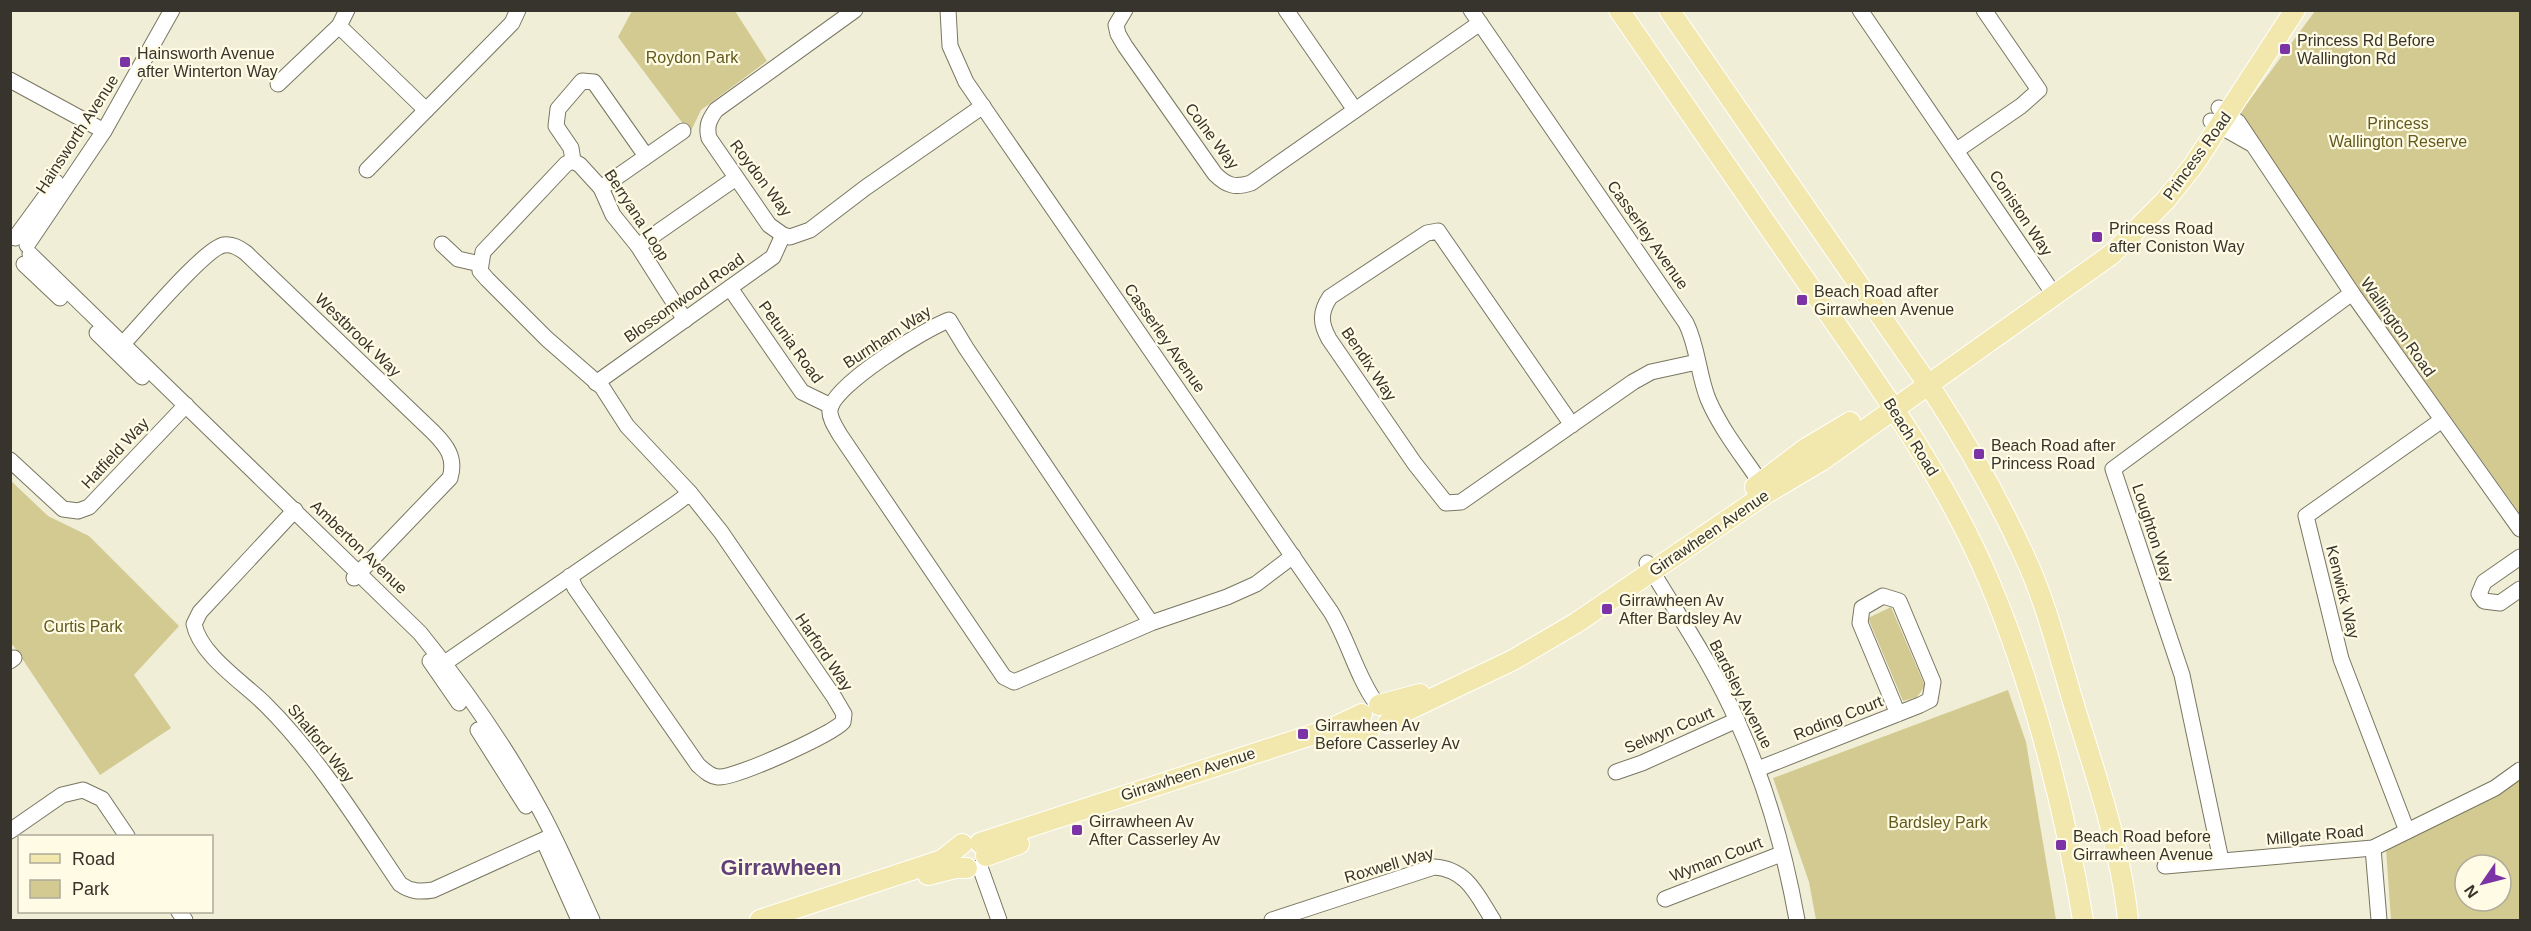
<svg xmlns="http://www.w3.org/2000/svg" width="2531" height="931" font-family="Helvetica,sans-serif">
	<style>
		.green { fill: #d3ca92; fill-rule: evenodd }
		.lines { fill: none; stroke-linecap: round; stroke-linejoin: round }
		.minor-casing { stroke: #797661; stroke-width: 17 }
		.major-casing { stroke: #fff; stroke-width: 22 }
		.minor { stroke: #fff; stroke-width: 15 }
		.major { stroke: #f2e8ad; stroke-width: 20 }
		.poi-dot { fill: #7b33a5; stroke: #fffbe4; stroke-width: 2 }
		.labels { text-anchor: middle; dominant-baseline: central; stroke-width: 4.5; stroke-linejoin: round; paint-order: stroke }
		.poi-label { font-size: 16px; fill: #36342c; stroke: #fffbe4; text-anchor: start }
		.park-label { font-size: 16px; fill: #62591d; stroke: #fffbe4 }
		.street-label { font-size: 16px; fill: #36342c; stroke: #fffbe4 }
		.district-label { font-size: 22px; font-weight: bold; fill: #62407a; stroke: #fffbe4 }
	</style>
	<rect width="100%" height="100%" fill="#f1eed7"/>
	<g class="green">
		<path d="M 632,11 L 735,11 L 767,61 L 701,110 L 690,133 L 618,37 Z"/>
		<path d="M 2315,11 L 2520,11 L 2520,514 L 2237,117 Z"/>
		<path d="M 10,480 L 48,516 L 89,536 L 179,626 L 134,675 L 171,728 L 100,775 L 13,645 L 11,646 Z"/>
		<path d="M 1891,607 L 1925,686 L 1917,697 L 1903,701 L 1868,618 Z"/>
		<path d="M 2008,690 L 2026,742 L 2056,920 L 1816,920 L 1809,882 L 1773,778 Z"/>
		<path d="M 2520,779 L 2520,920 L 2391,920 L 2386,849 ZM 2465,865 L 2501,865 L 2501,901 L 2465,901 Z"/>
	</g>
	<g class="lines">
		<defs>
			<g id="minor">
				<path d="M 855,10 L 716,110 C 709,120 706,126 709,138 L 769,225 L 783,235 L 790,237 L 810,230 L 865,188 L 983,106"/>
				<path d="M 948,10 L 950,46 L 966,82 L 1331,612 C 1349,642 1356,675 1376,703"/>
				<path d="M 1125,10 L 1116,25 L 1118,34 L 1125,46 L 1215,174 C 1227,186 1235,188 1251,183 L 1480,23"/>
				<path d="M 1286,10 L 1355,110"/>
				<path d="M 1471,10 L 1686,323 C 1698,347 1698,374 1708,399 C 1722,432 1747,461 1766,491"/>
				<path d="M 1860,10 L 2055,296"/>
				<path d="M 339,26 L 426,110"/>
				<path d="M 10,80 L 104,131"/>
				<path d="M 278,84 L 339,26 L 347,10"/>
				<path d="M 2219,108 L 2238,122 L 2352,293 L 2520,529"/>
				<path d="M 2211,121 L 2250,143"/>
				<path d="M 1957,150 L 2021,106 L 2039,90 L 1984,10"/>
				<path d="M 573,161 L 571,148 L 556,126 L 558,109 L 582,81 L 594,82 L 646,156"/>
				<path d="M 367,170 L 512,23 L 518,10"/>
				<path d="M 601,188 L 683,131"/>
				<path d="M 15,238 L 56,182"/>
				<path d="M 442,244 L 458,259 L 480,264"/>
				<path d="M 27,245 L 104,131 L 172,10"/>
				<path d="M 638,246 L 736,178"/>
				<path d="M 30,254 L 420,633 C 464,687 506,747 539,808 C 559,844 575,883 592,920"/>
				<path d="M 24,264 L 60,298"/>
				<path d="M 730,288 L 802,392 L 831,406"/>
				<path d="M 685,320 L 638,246 L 613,215 L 601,188 L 580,165 L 573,161 L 566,164 L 483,252 L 480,271 L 487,279 L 547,339 L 602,387 L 627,426 L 690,493"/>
				<path d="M 97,333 L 142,377"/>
				<path d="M 118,349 C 136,331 204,248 224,245 C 233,244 239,248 246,253 L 433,432 C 447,446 456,458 450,478 L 354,578"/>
				<path d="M 596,383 L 773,257 L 783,235"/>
				<path d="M 1572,425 L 1438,231 L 1427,233 L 1330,297 C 1320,312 1320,323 1329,339 L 1415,464 L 1446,503 L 1461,502 L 1633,382 L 1651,372 L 1697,362"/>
				<path d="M 10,460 L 63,509 L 78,511 L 89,507 L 186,405"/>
				<path d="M 295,510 L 200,612 L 194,624 C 200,655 244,683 266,705 C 319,758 358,822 400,884 C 411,892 420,892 433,890 L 552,836"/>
				<path d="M 2520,557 L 2484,582 L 2479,594 L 2484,601 L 2500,603 L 2520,589"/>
				<path d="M 1647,563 C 1678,615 1714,667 1738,723 C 1766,785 1785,853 1797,920"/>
				<path d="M 1151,623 L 966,348 L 949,320 C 925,329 833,385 830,410 C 829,418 836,428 840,435 L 1004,677 L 1014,682 L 1151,623 L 1227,597 L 1256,584 L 1293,556"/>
				<path d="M 10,661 L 14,658"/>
				<path d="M 430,661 L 459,703"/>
				<path d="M 436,669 L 674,505 L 690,493 L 721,532 L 834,697 L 844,714 L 843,722 C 831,735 734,779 718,777 C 709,776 704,770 698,765 L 575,588 L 570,576"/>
				<path d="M 478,730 L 526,806"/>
				<path d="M 1758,769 L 1920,705 L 1930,700 L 1933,682 L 1899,601 L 1883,596 L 1862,608 L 1860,623 L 1898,714"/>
				<path d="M 1616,772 L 1642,763 L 1737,720"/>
				<path d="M 10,831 L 62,795 L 83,790 L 102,799 L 127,836"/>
				<path d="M 2407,831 L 2341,659 L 2306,516 L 2442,420"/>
				<path d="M 546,846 L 579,920"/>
				<path d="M 2373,848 L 2379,920"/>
				<path d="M 2221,860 L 2182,675 L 2113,469 L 2352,293"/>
				<path d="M 2165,866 L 2373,848 L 2495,788 L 2520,770"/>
				<path d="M 980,867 L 999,920"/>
				<path d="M 1665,899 L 1781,854"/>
				<path d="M 179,912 L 185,920"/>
				<path d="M 1272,920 L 1434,867 C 1467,869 1477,895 1493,920"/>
			</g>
			<g id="major">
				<path d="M 1619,10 C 1685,106 1751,201 1817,297 C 1880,387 1946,479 1989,581 C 2033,685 2065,809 2083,920"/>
				<path d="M 1669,10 L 1936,396 C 1969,447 1999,500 2024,555 C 2048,606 2061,664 2078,718 C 2099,784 2121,852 2128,920"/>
				<path d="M 1755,487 L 1805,449 L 1850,422"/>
				<path d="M 1379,705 L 1420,694"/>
				<path d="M 1388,723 L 1404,712 L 1513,660 L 1576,623 L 1767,493 L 1821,461 L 2112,254 L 2165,201 L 2193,166 L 2295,10"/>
				<path d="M 1328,739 L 1369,731"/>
				<path d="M 980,843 L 1330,729 L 1362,714"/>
				<path d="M 986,856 L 1019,844"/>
				<path d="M 928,875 L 955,868 L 967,868"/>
				<path d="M 760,920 L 942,860 L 962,844"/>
			</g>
		</defs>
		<use href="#minor" class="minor-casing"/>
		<use href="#major" class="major-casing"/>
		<use href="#minor" class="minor"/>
		<use href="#major" class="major"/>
	</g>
	<g class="poi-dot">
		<rect x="2279" y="43" width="12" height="12" rx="3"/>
		<rect x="119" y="56" width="12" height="12" rx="3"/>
		<rect x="2091" y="231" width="12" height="12" rx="3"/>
		<rect x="1796" y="294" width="12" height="12" rx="3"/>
		<rect x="1973" y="448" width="12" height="12" rx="3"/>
		<rect x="1601" y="603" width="12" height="12" rx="3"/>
		<rect x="1297" y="728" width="12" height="12" rx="3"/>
		<rect x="1071" y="824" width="12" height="12" rx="3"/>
		<rect x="2055" y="839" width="12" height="12" rx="3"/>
	</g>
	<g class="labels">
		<g class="poi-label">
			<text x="2297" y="40">Princess Rd Before<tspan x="2297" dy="18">Wallington Rd</tspan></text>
			<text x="137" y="53">Hainsworth Avenue<tspan x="137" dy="18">after Winterton Way</tspan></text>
			<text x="2109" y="228">Princess Road<tspan x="2109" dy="18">after Coniston Way</tspan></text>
			<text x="1814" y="291">Beach Road after<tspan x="1814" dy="18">Girrawheen Avenue</tspan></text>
			<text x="1991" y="445">Beach Road after<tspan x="1991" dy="18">Princess Road</tspan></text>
			<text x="1619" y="600">Girrawheen Av<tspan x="1619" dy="18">After Bardsley Av</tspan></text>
			<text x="1315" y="725">Girrawheen Av<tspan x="1315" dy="18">Before Casserley Av</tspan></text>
			<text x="1089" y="821">Girrawheen Av<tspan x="1089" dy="18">After Casserley Av</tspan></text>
			<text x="2073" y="836">Beach Road before<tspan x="2073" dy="18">Girrawheen Avenue</tspan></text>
		</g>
		<g class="park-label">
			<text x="692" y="57">Roydon Park</text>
			<text x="2398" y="123">Princess<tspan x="2398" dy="18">Wallington Reserve</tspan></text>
			<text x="83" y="626">Curtis Park</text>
			<text x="1938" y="822">Bardsley Park</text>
		</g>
		<g class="street-label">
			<text transform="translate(77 134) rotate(-57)">Hainsworth Avenue</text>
			<text transform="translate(1212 136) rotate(53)">Colne Way</text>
			<text transform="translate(2197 156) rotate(-54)">Princess Road</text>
			<text transform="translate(761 178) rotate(53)">Roydon Way</text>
			<text transform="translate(2021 213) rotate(56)">Coniston Way</text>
			<text transform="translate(637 215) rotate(57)">Berryana Loop</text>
			<text transform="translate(1648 235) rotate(55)">Casserley Avenue</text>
			<text transform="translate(684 298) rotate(-35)">Blossomwood Road</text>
			<text transform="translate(2398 327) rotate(55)">Wallington Road</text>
			<text transform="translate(358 335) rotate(44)">Westbrook Way</text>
			<text transform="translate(887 337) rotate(-33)">Burnham Way</text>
			<text transform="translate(1165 338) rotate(55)">Casserley Avenue</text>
			<text transform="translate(791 342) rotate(54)">Petunia Road</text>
			<text transform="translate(1369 364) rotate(56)">Bendix Way</text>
			<text transform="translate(1911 437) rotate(58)">Beach Road</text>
			<text transform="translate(115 453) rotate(-47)">Hatfield Way</text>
			<text transform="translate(1709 533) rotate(-34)">Girrawheen Avenue</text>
			<text transform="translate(2153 533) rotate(72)">Loughton Way</text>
			<text transform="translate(359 547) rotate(44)">Amberton Avenue</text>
			<text transform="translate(2343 592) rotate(76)">Kenwick Way</text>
			<text transform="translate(824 652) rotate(56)">Harford Way</text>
			<text transform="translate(1741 694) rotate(63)">Bardsley Avenue</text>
			<text transform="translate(1838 718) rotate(-22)">Roding Court</text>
			<text transform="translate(1669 730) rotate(-23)">Selwyn Court</text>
			<text transform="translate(321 743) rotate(51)">Shalford Way</text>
			<text transform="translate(1188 774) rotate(-18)">Girrawheen Avenue</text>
			<text transform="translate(2315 835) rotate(-5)">Millgate Road</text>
			<text transform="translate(1716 859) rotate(-21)">Wyman Court</text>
			<text transform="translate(1389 865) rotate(-16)">Roxwell Way</text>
		</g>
		<g class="district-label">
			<text x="781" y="867">Girrawheen</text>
		</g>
	</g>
	<rect width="2531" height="931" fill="none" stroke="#36342c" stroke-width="24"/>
	<rect x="18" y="835" width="195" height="78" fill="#fffbe4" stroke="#afab9a" stroke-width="1.5"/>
	<rect x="30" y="854" width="30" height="9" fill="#f2e8ad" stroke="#afab9a" stroke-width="1.5"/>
	<text x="72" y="865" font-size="18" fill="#36342c">Road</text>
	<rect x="30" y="880" width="30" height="18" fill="#d3ca92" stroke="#afab9a" stroke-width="1.5"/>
	<text x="72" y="895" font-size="18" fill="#36342c">Park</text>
	<g transform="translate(2483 883) rotate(235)"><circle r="28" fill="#fffbe4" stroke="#afab9a" stroke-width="1.5"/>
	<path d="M0-4.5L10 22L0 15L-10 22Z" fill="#7b33a5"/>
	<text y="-9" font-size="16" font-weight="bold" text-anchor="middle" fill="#36342c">N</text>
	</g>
</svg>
